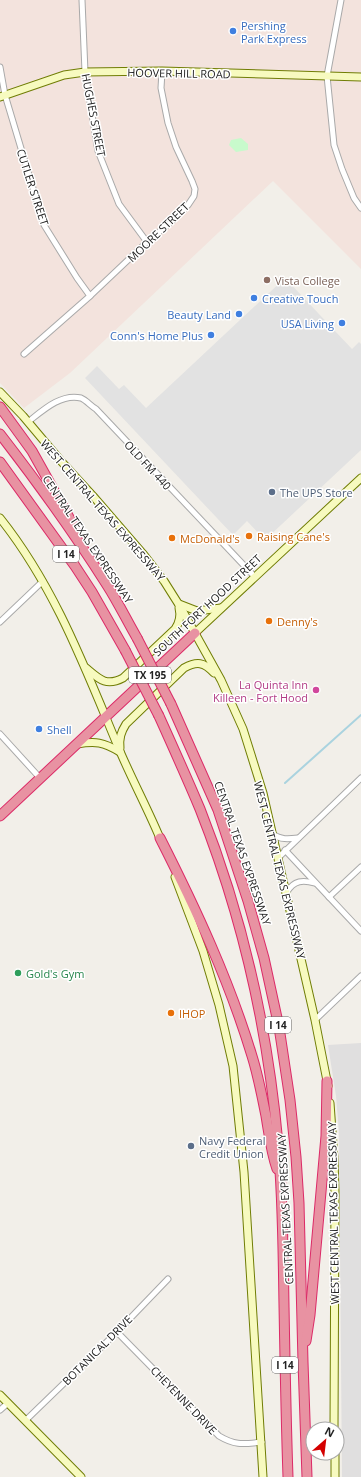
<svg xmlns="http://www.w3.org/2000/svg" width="361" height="1477" font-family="'Open Sans',sans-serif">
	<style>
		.residential { fill: #e0dfdf }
		.military { fill: #f3e3dd }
		.park { fill: #c8facc }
		.parking { fill: #e2e2e2 }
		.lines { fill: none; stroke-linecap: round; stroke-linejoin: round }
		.stream { stroke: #aad3df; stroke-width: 2 }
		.street-casing { stroke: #a9a9a9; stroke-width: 7 }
		.secondary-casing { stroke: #707d05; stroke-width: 9 }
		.highway-casing { stroke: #dc2a67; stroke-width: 11 }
		.street { stroke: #fff; stroke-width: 5 }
		.secondary { stroke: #f7fabf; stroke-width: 7 }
		.highway { stroke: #e892a2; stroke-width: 9 }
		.highway-bridge-casing { stroke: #dc2a67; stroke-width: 11; stroke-linecap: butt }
		.highway-bridge { stroke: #e892a2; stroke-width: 9 }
		.shop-dot { fill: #3f7fe0; stroke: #fff; stroke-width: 1.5 }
		.education-dot { fill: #8d6e63; stroke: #fff; stroke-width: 1.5 }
		.service-dot { fill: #5c6f8a; stroke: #fff; stroke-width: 1.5 }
		.food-dot { fill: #e8710a; stroke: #fff; stroke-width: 1.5 }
		.hotel-dot { fill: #d1479c; stroke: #fff; stroke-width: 1.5 }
		.leisure-dot { fill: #2e9e5b; stroke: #fff; stroke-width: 1.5 }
		.labels { text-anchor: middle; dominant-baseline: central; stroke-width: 3; stroke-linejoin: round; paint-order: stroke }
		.shield { fill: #fff; stroke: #646464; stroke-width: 1 }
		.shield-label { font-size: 10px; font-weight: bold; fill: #222 }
		.shop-label { font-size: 11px; fill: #366cbe; stroke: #fff; text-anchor: start }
		.street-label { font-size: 11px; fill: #222; stroke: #fff }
		.education-label { font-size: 11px; fill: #785e54; stroke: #fff; text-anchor: start }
		.service-label { font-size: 11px; fill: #4e5e75; stroke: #fff; text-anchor: start }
		.food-label { font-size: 11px; fill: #c56008; stroke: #fff; text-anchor: start }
		.hotel-label { font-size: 11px; fill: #b23c85; stroke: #fff; text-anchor: end }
		.leisure-label { font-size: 11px; fill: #27864d; stroke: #fff; text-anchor: start }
	</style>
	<rect width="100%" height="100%" fill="#f2efe9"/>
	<path class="residential" d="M 361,1043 L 361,1477 L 342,1477 L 339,1132 L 336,1096 L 328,1045 Z"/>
	<path class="military" d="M 0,0 L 361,0 L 361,269 L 273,181 L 70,373 L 24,408 L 0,383 Z"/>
	<path class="park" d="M 241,138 L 248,144 L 248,150 L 236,152 L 229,145 L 231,140 Z"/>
	<path class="parking" d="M 285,278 L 352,349 L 359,342 L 361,344 L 361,450 L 265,540 L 247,521 L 233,535 L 85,378 L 97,366 L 119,389 L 124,385 L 146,408 Z"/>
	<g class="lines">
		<path class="stream" d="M 285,783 L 361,715"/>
		<defs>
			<g id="street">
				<path d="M 82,0 L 85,72 L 98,151 L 119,204 L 147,242"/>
				<path d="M 341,0 L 327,76 L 334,145 L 342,169 L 354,198 L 361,208"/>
				<path d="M 0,67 L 5,95 L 44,225 L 77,278 L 90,296"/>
				<path d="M 24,354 L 90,296 L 147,242 L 171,222 L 188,205 L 194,196 L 195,189 L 192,181 L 176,147 L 168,123 L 161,88 L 162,71"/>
				<path d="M 28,422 C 42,411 61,393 81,398 C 86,400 91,406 96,409 L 255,577"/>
				<path d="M 0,622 L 43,581"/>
				<path d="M 0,734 L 40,778"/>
				<path d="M 273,834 C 280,840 289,839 298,838"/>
				<path d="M 285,850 L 361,931"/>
				<path d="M 278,858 L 361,778"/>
				<path d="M 287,892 C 294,880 303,880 315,883"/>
				<path d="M 329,897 L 361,867"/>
				<path d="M 315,1020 L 361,976"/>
				<path d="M 117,1332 L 219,1436 C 236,1446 243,1444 262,1442"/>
				<path d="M 0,1410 L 8,1403"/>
				<path d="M 26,1420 L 117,1332 L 168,1279"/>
			</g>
			<g id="secondary">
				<path d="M 0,97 L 64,75 L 85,72 L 162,71 L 361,77"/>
				<path d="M 0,392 L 23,416 L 60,460 L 93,496 L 144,555 L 164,581 L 181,608 L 221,680 L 243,729 L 263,793 L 315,1020 L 328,1086"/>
				<path d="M 0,518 C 55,587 85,668 119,749 C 132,780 149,811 162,843"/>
				<path d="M 179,604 L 197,611 L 221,608"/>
				<path d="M 195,633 L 361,478"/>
				<path d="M 86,668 C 99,679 106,687 123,678 L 175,629 C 180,622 181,616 179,608"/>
				<path d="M 77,744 C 96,741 103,742 120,752"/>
				<path d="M 120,748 C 119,738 121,732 126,724 L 184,668 C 197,661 204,662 214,673"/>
				<path d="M 175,877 L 203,951 L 219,1005 L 233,1066 L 244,1172 L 263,1477"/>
				<path d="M 330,1103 L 334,1159 L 335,1192 L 334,1429"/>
				<path d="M 0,1395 L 81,1477"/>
				<path d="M 335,1453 L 335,1477"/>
			</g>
			<g id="highway">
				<path d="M 0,407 L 32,451 L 76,530"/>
				<path d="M 0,434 C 38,483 74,533 107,585 C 118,602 127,621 137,638"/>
				<path d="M 0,462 L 75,566 L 92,592 L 125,650"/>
				<path d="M 171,704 L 218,810 L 248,901 L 264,958 L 279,1027 L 290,1100 L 296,1157 L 299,1203 L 303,1362 L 307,1477"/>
				<path d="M 159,716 C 173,747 187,778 200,809 C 242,915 268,1030 278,1144 C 283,1197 283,1251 284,1305 C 285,1362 286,1420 288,1477"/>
				<path d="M 0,816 L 195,633"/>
				<path d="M 160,838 C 196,909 229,980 252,1056 C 258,1075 262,1096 266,1116 C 269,1134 271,1152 277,1169"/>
				<path d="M 306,1341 L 310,1315 L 326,1136 L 327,1081"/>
			</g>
		</defs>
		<use href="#street" class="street-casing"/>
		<use href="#secondary" class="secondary-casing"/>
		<use href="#highway" class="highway-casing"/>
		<use href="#street" class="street"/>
		<use href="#secondary" class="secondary"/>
		<use href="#highway" class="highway"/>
		<defs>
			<g id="highway-bridge">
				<path d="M 137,638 L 171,704"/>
				<path d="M 125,650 L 159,716"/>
			</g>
		</defs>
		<use href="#highway-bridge" class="highway-bridge-casing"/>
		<use href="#highway-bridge" class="highway-bridge"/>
	</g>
	<g class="shop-dot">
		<circle cx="233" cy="31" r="4"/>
		<circle cx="254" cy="298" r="4"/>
		<circle cx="239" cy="314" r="4"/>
		<circle cx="342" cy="323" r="4"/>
		<circle cx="211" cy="335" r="4"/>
		<circle cx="39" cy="729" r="4"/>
	</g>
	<circle class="education-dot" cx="267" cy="280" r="4"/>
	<g class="service-dot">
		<circle cx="272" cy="492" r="4"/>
		<circle cx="191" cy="1146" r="4"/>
	</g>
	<g class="food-dot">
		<circle cx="249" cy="536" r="4"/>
		<circle cx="172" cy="538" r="4"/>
		<circle cx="269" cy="621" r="4"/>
		<circle cx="171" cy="1013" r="4"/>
	</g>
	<circle class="hotel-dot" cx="316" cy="690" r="4"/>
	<circle class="leisure-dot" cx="18" cy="973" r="4"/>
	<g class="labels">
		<g class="shield">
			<rect x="53" y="546" width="26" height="16" rx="3"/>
			<rect x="129" y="667" width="42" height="16" rx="3"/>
			<rect x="265" y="1017" width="26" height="16" rx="3"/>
			<rect x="272" y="1357" width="26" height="16" rx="3"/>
		</g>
		<g class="shield-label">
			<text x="66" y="554">I 14</text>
			<text x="150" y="675">TX 195</text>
			<text x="278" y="1025">I 14</text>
			<text x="285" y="1365">I 14</text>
		</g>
		<g class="shop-label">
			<text x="241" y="25">Pershing<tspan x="241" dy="13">Park Express</tspan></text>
			<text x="262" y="298">Creative Touch</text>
			<text x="231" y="314" text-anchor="end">Beauty Land</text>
			<text x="334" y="323" text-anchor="end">USA Living</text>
			<text x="203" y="335" text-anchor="end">Conn's Home Plus</text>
			<text x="47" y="729">Shell</text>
		</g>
		<g class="street-label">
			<text transform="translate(179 73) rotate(1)">HOOVER HILL ROAD</text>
			<text transform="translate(94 115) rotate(79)">HUGHES STREET</text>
			<text transform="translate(33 187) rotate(72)">CUTLER STREET</text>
			<text transform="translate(158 232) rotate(-44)">MOORE STREET</text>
			<text transform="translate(148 465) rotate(47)">OLD FM 440</text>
			<text transform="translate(103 510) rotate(49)">WEST CENTRAL TEXAS EXPRESSWAY</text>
			<text transform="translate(88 539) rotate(56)">CENTRAL TEXAS EXPRESSWAY</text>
			<text transform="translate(207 605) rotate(-43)">SOUTH FORT HOOD STREET</text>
			<text transform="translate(243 853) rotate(71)">CENTRAL TEXAS EXPRESSWAY</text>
			<text transform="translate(280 870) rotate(76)">WEST CENTRAL TEXAS EXPRESSWAY</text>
			<text transform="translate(285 1209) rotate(-93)">CENTRAL TEXAS EXPRESSWAY</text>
			<text transform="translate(333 1213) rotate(-91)">WEST CENTRAL TEXAS EXPRESSWAY</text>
			<text transform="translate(97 1350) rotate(-45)">BOTANICAL DRIVE</text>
			<text transform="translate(184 1400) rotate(46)">CHEYENNE DRIVE</text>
		</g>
		<g class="education-label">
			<text x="275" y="280">Vista College</text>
		</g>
		<g class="service-label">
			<text x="280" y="492">The UPS Store</text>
			<text x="199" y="1140">Navy Federal<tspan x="199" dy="13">Credit Union</tspan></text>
		</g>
		<g class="food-label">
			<text x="257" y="536">Raising Cane's</text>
			<text x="180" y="538">McDonald's</text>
			<text x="277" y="621">Denny's</text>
			<text x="179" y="1013">IHOP</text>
		</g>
		<g class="hotel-label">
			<text x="308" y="684">La Quinta Inn<tspan x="308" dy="13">Killeen - Fort Hood</tspan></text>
		</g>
		<g class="leisure-label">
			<text x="26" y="973">Gold's Gym</text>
		</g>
	</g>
	<g transform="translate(325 1441) rotate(28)"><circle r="19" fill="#ffffff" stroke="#a7a7a7"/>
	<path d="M0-3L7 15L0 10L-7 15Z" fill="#d40000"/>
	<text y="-6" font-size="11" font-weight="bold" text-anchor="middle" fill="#222222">N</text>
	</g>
</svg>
